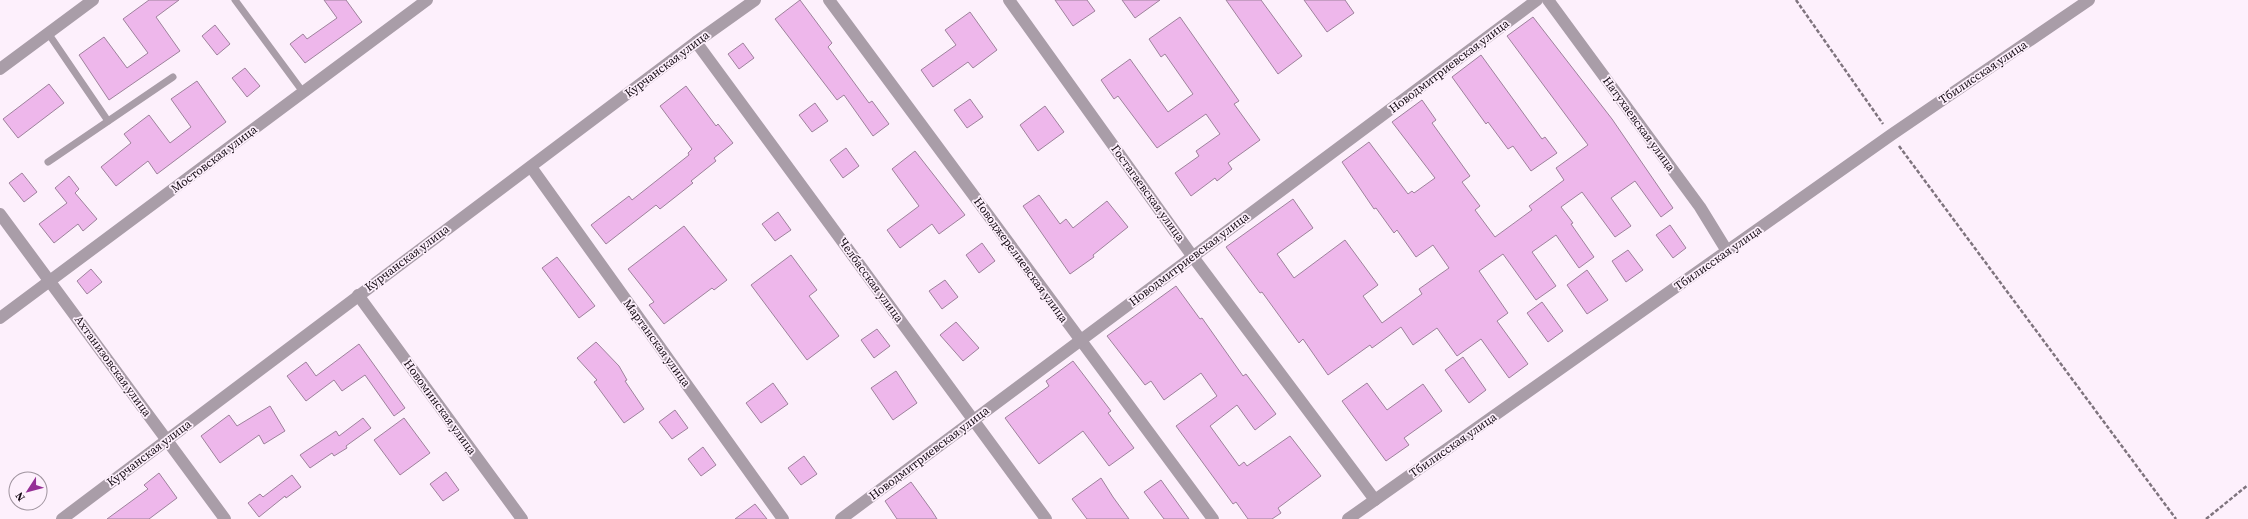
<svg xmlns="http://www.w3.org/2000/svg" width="2248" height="519" font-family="'Source Serif 4',serif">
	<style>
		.building { fill: #eeb7eb; stroke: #9e829c }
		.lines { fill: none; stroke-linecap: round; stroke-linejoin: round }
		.path { stroke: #7f747e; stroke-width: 2.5; stroke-dasharray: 4 2; stroke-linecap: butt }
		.lane { stroke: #a99da8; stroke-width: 7 }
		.street { stroke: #a99da8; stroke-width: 12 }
		.labels { text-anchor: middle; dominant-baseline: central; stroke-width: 3.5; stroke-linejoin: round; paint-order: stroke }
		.street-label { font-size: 12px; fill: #120811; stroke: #fdf0fc }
	</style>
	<rect width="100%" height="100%" fill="#fdf0fc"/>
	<g class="building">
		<path d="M 149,0 L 179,0 L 156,17 L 180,51 L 109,100 L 79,55 L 104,37 L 127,68 L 148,53 L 123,19 Z"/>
		<path d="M 324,0 L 346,0 L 362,22 L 305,63 L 290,44 L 303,34 L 307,39 L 337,18 Z"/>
		<path d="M 800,0 L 832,43 L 828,47 L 869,103 L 872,101 L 889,124 L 873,136 L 844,95 L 837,100 L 775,19 Z"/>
		<path d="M 1055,0 L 1087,0 L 1095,11 L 1073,26 Z"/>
		<path d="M 1122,0 L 1160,0 L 1135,18 Z"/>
		<path d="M 1226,0 L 1261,0 L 1302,56 L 1278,74 Z"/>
		<path d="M 1304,0 L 1345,0 L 1354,13 L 1327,32 Z"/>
		<path d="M 970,12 L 997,50 L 973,68 L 968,62 L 933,87 L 921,70 L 956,45 L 945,30 Z"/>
		<path d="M 1180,17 L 1239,101 L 1234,104 L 1260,140 L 1228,163 L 1232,169 L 1217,181 L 1215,178 L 1191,196 L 1175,173 L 1199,156 L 1196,151 L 1220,134 L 1206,114 L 1157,148 L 1118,96 L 1114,99 L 1101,80 L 1130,59 L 1168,112 L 1193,94 L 1165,54 L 1161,57 L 1149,39 Z"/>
		<path d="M 1533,17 L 1612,119 L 1673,208 L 1661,217 L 1635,181 L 1611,198 L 1631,226 L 1615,237 L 1582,192 L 1561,207 L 1573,223 L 1571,224 L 1594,257 L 1579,268 L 1556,235 L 1532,252 L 1556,286 L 1536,300 L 1503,254 L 1479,271 L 1508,313 L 1497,321 L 1528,364 L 1509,378 L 1481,339 L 1457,356 L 1437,328 L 1413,345 L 1401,327 L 1372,348 L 1370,345 L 1328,375 L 1303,339 L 1299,343 L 1262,292 L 1260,293 L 1226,247 L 1293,199 L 1313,228 L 1277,254 L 1294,278 L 1345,240 L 1378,285 L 1363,296 L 1382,323 L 1422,294 L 1419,289 L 1449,268 L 1433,245 L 1416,257 L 1397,230 L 1394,233 L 1376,208 L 1374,209 L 1342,162 L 1369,142 L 1408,194 L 1412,191 L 1414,193 L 1435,178 L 1392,122 L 1422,100 L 1436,120 L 1432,123 L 1470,176 L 1462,182 L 1480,206 L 1475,210 L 1495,237 L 1532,210 L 1529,206 L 1564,180 L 1556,168 L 1588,145 L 1507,36 Z"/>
		<path d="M 215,25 L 230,44 L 217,55 L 202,36 Z"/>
		<path d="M 743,43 L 754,58 L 739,69 L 728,54 Z"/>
		<path d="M 1481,55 L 1542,139 L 1545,137 L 1557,153 L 1531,171 L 1513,146 L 1508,149 L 1488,122 L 1486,124 L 1452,77 Z"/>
		<path d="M 245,68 L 260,86 L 247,97 L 232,78 Z"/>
		<path d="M 197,81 L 226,122 L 157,174 L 148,161 L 116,186 L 101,167 L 131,143 L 124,134 L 149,115 L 170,143 L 191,127 L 171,99 Z"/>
		<path d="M 49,84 L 64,103 L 18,138 L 3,119 Z"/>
		<path d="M 686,86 L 716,126 L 718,124 L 733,143 L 714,158 L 716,161 L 691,181 L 693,183 L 660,209 L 656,205 L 606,244 L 591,225 L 629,196 L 632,200 L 689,155 L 688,153 L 692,149 L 660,106 Z"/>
		<path d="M 970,99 L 983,117 L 967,128 L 954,110 Z"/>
		<path d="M 815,103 L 828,121 L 812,132 L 799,115 Z"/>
		<path d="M 1045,106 L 1064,132 L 1038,151 L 1020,125 Z"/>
		<path d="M 846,148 L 859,166 L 843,178 L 830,160 Z"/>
		<path d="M 915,151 L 965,215 L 939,234 L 932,224 L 900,248 L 887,230 L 919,206 L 892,169 Z"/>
		<path d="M 22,173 L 37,192 L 24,202 L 9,183 Z"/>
		<path d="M 69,176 L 79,189 L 75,193 L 97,219 L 83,231 L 78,224 L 54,243 L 39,224 L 67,203 L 55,188 Z"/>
		<path d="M 1039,195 L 1060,224 L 1066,219 L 1073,228 L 1107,201 L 1128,227 L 1093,255 L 1094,257 L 1070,274 L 1023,206 Z"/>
		<path d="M 778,212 L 791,230 L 775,241 L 762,224 Z"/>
		<path d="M 1670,225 L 1686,248 L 1673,258 L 1656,235 Z"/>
		<path d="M 684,226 L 727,280 L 714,290 L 712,288 L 664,324 L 649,305 L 654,302 L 628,269 Z"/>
		<path d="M 982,243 L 995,261 L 979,273 L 966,255 Z"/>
		<path d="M 1628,250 L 1643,270 L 1626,282 L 1612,261 Z"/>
		<path d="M 791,255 L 817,290 L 809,296 L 839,336 L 807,360 L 751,285 Z"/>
		<path d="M 557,257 L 595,306 L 579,318 L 542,268 Z"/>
		<path d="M 91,269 L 102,282 L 87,294 L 77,281 Z"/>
		<path d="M 1587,270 L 1608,300 L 1587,314 L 1567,285 Z"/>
		<path d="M 945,280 L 958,297 L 942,309 L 929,291 Z"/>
		<path d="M 1176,286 L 1200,319 L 1202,318 L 1243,376 L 1246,374 L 1276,414 L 1255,430 L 1237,405 L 1210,426 L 1239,466 L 1244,462 L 1247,466 L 1290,436 L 1321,476 L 1278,508 L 1281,513 L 1272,519 L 1248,519 L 1236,502 L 1233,504 L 1176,426 L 1217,396 L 1201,373 L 1164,400 L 1151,381 L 1145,385 L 1107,336 Z"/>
		<path d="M 1542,302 L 1563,331 L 1548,342 L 1527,313 Z"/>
		<path d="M 956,322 L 979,348 L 963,361 L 940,335 Z"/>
		<path d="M 877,329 L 890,346 L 874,358 L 861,340 Z"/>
		<path d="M 596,342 L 619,366 L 627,380 L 625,381 L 644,409 L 624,423 L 594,382 L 597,380 L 577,358 Z"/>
		<path d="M 359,344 L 405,408 L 394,416 L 365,375 L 342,391 L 334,380 L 306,401 L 287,376 L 306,362 L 316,376 Z"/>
		<path d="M 1463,357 L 1486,390 L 1469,403 L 1445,370 Z"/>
		<path d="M 1073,361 L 1111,411 L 1108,413 L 1134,448 L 1109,466 L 1083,431 L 1039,464 L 1005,418 L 1049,386 L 1046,381 Z"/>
		<path d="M 896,371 L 917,403 L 893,420 L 871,388 Z"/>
		<path d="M 773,383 L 788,404 L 761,423 L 746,403 Z"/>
		<path d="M 1367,383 L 1387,410 L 1423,384 L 1442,411 L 1404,438 L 1409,445 L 1386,461 L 1342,401 Z"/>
		<path d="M 270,406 L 285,431 L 264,444 L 259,435 L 220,463 L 201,436 L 229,415 L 237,426 Z"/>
		<path d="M 675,410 L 688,428 L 672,439 L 659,422 Z"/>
		<path d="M 363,418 L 371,428 L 346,446 L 347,448 L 334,456 L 332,453 L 310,468 L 300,455 L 336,431 L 339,436 Z"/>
		<path d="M 404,418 L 430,453 L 400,475 L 374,440 Z"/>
		<path d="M 703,447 L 716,465 L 701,476 L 688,459 Z"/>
		<path d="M 804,456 L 817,474 L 801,485 L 788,468 Z"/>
		<path d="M 446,472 L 459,490 L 443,501 L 430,484 Z"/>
		<path d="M 159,473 L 177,498 L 149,519 L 107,519 L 148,489 L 144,485 Z"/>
		<path d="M 292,475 L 301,487 L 286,498 L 285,496 L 259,517 L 248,503 L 260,494 L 263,497 Z"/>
		<path d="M 1101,478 L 1113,497 L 1129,519 L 1087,519 L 1072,499 Z"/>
		<path d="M 1161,480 L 1189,519 L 1164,519 L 1144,492 Z"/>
		<path d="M 911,482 L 932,511 L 937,519 L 897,519 L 885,501 Z"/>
		<path d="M 755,504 L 767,519 L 735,519 Z"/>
	</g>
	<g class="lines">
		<g class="path">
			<path d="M 1796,0 L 1883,124"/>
			<path d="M 1899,146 L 2176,519"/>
			<path d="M 2206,519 L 2248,485"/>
		</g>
		<g class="lane">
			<path d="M 235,0 L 303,92"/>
			<path d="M 48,33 L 108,121"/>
			<path d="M 48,162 L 173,77"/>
		</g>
		<g class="street">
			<path d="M 829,0 L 1213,519"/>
			<path d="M 1009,0 L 1193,257 L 1375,500"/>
			<path d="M 1548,0 L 1700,207 L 1727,251"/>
			<path d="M 696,42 L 1046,519"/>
			<path d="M 0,69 L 93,0"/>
			<path d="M 531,167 L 783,519"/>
			<path d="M 0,214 L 225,519"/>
			<path d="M 358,295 L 522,519"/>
			<path d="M 0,318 L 427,0"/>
			<path d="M 62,519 L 696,42 L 755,0"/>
			<path d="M 841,519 L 1537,0"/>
			<path d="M 1348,519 L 1891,135 L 2089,0"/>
		</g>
	</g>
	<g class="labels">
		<g class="street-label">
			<text transform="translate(667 64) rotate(-37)">Курчанская улица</text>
			<text transform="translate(1449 66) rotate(-37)">Новодмитриевская улица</text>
			<text transform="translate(1983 72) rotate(-34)">Тбилисская улица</text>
			<text transform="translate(1639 124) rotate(54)">Натухаевская улица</text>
			<text transform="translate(214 159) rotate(-37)">Мостовская улица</text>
			<text transform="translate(1148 193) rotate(54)">Гостагаевская улица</text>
			<text transform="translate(407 258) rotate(-37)">Курчанская улица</text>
			<text transform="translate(1718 258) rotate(-35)">Тбилисская улица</text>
			<text transform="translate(1189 259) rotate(-37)">Новодмитриевская улица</text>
			<text transform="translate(1021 260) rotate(54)">Новоджерелиевская улица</text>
			<text transform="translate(871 280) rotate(54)">Челбасская улица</text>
			<text transform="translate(657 343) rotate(54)">Мартанская улица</text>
			<text transform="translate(113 366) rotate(54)">Ахтанизовская улица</text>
			<text transform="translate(440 407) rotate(54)">Новоминская улица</text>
			<text transform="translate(1453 445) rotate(-35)">Тбилисская улица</text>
			<text transform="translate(149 453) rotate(-37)">Курчанская улица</text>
			<text transform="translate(929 453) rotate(-37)">Новодмитриевская улица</text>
		</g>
	</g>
	<g transform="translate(28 491) rotate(234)"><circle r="19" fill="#fdf0fc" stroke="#9f939e"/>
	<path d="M0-3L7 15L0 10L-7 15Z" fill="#953095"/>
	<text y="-6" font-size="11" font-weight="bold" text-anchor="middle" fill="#120811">N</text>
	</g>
</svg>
